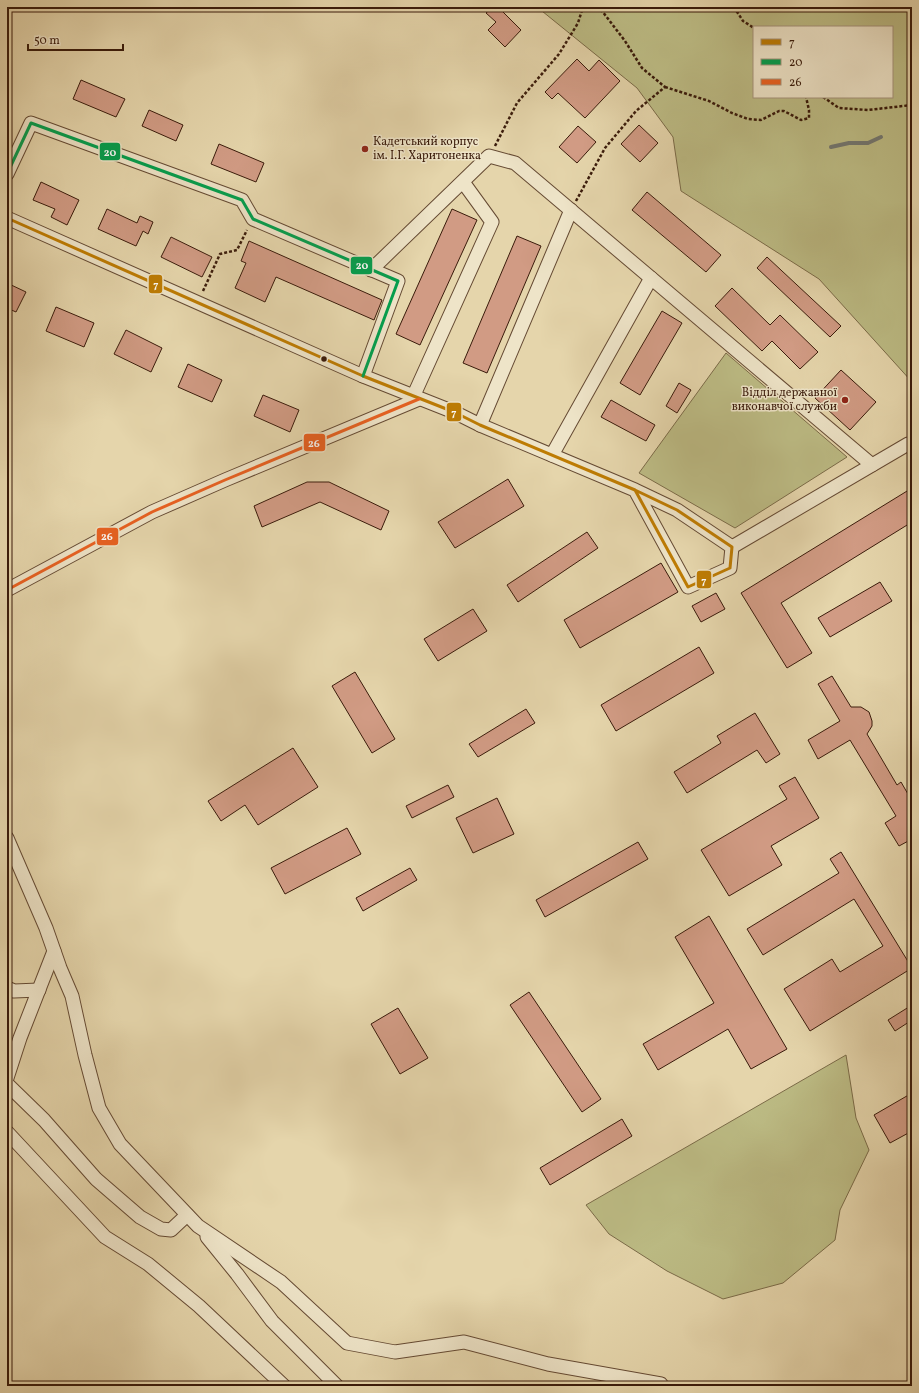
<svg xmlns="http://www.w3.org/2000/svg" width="919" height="1393" font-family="Vollkorn,serif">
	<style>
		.green { fill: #bcbb84; stroke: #7b6b48; fill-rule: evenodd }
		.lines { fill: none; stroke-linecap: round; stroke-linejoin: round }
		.stream { stroke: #747871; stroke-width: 4 }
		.building { fill: #d19b84; stroke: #3a1b0b }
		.minor-casing { stroke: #654a33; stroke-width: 15 }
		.path { stroke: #3a1b0b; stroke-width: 2.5; stroke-dasharray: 3 2; stroke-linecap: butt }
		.minor { stroke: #eee4c8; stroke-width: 13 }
		.bus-1-casing { stroke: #eee4c8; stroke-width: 6 }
		.bus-2-casing { stroke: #eee4c8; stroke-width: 6 }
		.bus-3-casing { stroke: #eee4c8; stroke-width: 6 }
		.bus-1 { stroke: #be7c03; stroke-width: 3 }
		.bus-2 { stroke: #039f4e; stroke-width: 3 }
		.bus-3 { stroke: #e96121; stroke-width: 3 }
		.poi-dot { fill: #8f2418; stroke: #eee4c8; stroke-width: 1.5 }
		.bus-dot { fill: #3a1b0b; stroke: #eee4c8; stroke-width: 1.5 }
		.labels { text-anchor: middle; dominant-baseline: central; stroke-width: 3; stroke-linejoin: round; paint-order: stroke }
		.poi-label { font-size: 12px; fill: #3a1b0b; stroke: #eee4c8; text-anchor: start }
		.line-badge { stroke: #eee4c8; stroke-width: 1.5 }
		.badge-label { font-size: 11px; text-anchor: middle; font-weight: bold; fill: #fff }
	</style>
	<rect width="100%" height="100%" fill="#e5d5ab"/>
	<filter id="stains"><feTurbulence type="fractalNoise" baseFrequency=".005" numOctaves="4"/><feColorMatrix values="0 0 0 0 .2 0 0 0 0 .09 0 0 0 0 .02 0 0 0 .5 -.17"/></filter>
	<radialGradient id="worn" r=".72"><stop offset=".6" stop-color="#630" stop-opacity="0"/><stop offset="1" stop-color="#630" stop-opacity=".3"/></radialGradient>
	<g class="green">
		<path d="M 537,7 L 912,7 L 912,382 L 819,279 L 681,191 L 673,137 L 637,88 ZM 754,27 L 892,27 L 892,97 L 754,97 Z"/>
		<path d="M 726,353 L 847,457 L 735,528 L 639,473 Z"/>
		<path d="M 846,1055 L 856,1118 L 869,1150 L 840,1210 L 835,1240 L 783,1283 L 723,1299 L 667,1271 L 609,1234 L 586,1205 Z"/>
	</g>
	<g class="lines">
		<g class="stream">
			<path d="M 696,8 L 697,7"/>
			<path d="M 831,147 L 849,143 L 868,143 L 881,137"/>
		</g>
	</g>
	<g class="building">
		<path d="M 493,7 L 498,7 L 521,30 L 505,47 L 488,30 L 496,22 L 486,13 Z"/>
		<path d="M 577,59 L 589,71 L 599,60 L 620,81 L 585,118 L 558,93 L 552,99 L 545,92 Z"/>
		<path d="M 81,80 L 125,99 L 116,117 L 73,99 Z"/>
		<path d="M 149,110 L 183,125 L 176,141 L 142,126 Z"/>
		<path d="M 639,125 L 658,143 L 640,162 L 621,144 Z"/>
		<path d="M 578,126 L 596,142 L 577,163 L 559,147 Z"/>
		<path d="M 219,144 L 264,163 L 256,182 L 211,164 Z"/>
		<path d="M 41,182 L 79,200 L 67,225 L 51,217 L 55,209 L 33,200 Z"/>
		<path d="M 647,192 L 721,255 L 706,272 L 632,210 Z"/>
		<path d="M 107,209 L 137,223 L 140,216 L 153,222 L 148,234 L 143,231 L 136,246 L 98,229 Z"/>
		<path d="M 452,209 L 477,220 L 420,345 L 396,334 Z"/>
		<path d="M 517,236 L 541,246 L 487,373 L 463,363 Z"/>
		<path d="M 171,237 L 212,257 L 202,277 L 161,257 Z"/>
		<path d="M 249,241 L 382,300 L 374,320 L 276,277 L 265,302 L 235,288 L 246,263 L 241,261 Z"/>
		<path d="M 767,257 L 841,326 L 830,337 L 757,268 Z"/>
		<path d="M 7,283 L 26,292 L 16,312 L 7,308 Z"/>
		<path d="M 732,288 L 770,325 L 780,315 L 818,352 L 800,369 L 772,341 L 762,351 L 715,306 Z"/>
		<path d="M 56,307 L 94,323 L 84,347 L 46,331 Z"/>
		<path d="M 662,311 L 682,323 L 640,395 L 620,383 Z"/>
		<path d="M 126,330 L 162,348 L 151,372 L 114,354 Z"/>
		<path d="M 188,364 L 222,380 L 212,402 L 178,387 Z"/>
		<path d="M 841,370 L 876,402 L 850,430 L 815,398 Z"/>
		<path d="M 679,383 L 691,390 L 677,413 L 666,406 Z"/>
		<path d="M 263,395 L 299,410 L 290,432 L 254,416 Z"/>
		<path d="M 611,400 L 655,425 L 646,441 L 601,417 Z"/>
		<path d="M 508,479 L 524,506 L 455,548 L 438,522 Z"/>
		<path d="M 307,482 L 329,482 L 389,511 L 381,530 L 320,502 L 262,527 L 254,506 Z"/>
		<path d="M 912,488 L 912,522 L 781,603 L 812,653 L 787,668 L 741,593 Z"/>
		<path d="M 587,532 L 598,548 L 518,602 L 507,585 Z"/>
		<path d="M 661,563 L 678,592 L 580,648 L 564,620 Z"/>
		<path d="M 880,582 L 892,601 L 830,637 L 818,618 Z"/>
		<path d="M 716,593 L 725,609 L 701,622 L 692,606 Z"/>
		<path d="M 473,609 L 487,631 L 438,661 L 424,639 Z"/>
		<path d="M 699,647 L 714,673 L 616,731 L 601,705 Z"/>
		<path d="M 355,672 L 395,739 L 372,753 L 332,686 Z"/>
		<path d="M 832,676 L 851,707 L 861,707 L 869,712 L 872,721 L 872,726 L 867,734 L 897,785 L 901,782 L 912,801 L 912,839 L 899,846 L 885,823 L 896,816 L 850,740 L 818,759 L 808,740 L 840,721 L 818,684 Z"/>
		<path d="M 526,709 L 535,723 L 478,757 L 469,744 Z"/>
		<path d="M 755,713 L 780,754 L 766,763 L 757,750 L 687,793 L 674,772 L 721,743 L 717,736 Z"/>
		<path d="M 293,748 L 318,787 L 258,825 L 245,805 L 221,821 L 208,801 Z"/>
		<path d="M 795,777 L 819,818 L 771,846 L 782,865 L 729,896 L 701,850 L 787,799 L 779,786 Z"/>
		<path d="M 448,785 L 454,797 L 412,818 L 406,806 Z"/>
		<path d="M 497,798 L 514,834 L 473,853 L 456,818 Z"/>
		<path d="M 347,828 L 361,854 L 285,894 L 271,868 Z"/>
		<path d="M 638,842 L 648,859 L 545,917 L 536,900 Z"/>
		<path d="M 841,852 L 912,968 L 810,1031 L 784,989 L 832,959 L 840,972 L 883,946 L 854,899 L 763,955 L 747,929 L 839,873 L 830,859 Z"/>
		<path d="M 410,868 L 417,880 L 363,911 L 356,898 Z"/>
		<path d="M 709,916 L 787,1049 L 751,1069 L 728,1029 L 658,1070 L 643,1044 L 714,1003 L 675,937 Z"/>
		<path d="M 529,992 L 601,1099 L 582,1112 L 510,1005 Z"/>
		<path d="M 912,1005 L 912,1020 L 895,1031 L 888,1020 Z"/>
		<path d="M 398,1008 L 428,1058 L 400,1074 L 371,1024 Z"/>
		<path d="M 912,1093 L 912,1131 L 890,1143 L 874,1115 Z"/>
		<path d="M 622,1119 L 632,1136 L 550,1185 L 540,1168 Z"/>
	</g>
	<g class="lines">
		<defs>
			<g id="minor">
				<path d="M 7,174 L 31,123 L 242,200 L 253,219 L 398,281 L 363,376"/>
				<path d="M 7,218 L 363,376 L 454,412 L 480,425 L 635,490 L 688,587 L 730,568 L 732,547 L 677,510 L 635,490"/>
				<path d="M 371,270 L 489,156 L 515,163 L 872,465"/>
				<path d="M 413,397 L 492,222 L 463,182"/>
				<path d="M 480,425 L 571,210"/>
				<path d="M 552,455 L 651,278"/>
				<path d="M 732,547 L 908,444 L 912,445"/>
				<path d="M 7,590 L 152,512 L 225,480 L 419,399"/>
				<path d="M 7,838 L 46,928 L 60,968 L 72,996 L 85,1055 L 99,1108 L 120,1144 L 198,1226 L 281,1282 L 347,1343 L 395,1352 L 464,1342 L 548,1364 L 661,1384"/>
				<path d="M 7,988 L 14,991 L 39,990"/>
				<path d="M 7,1078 L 20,1038 L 54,951"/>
				<path d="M 7,1084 L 44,1120 L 96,1179 L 140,1217 L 161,1229 L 171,1230 L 187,1215"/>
				<path d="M 7,1132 L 105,1237 L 148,1264 L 199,1306 L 284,1386"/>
				<path d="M 207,1237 L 237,1274 L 272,1321 L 337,1386"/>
			</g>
		</defs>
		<use href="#minor" class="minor-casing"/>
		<g class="path">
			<path d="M 734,7 L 743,21 L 754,28"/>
			<path d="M 665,87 L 709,101 L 732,113 L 748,119 L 761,120 L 779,111 L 784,111 L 801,120 L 809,118 L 809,110 L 806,97"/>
			<path d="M 823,97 L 839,108 L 868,110 L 912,105"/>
			<path d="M 495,146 L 517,103 L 559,54 L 578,23 L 583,7"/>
			<path d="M 576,201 L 605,148 L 636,111 L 665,87 L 642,68 L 625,41 L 599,7"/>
			<path d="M 203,291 L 220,254 L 237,250 L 247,230"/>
		</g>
		<use href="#minor" class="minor"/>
		<defs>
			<path id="bus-1" d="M 7,218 L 363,376 L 454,412 L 480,425 L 635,490 L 688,587 L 730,568 L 732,547 L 677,510 L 635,490"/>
			<path id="bus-2" d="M 7,174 L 31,123 L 242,200 L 253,219 L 398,281 L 363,376"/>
			<path id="bus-3" d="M 7,590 L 152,512 L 225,480 L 419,399"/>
		</defs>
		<use href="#bus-1" class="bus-1-casing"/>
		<use href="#bus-2" class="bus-2-casing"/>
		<use href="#bus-3" class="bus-3-casing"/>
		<use href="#bus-1" class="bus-1"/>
		<use href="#bus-2" class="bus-2"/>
		<use href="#bus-3" class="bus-3"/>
	</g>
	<g class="poi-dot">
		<circle cx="365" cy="149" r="4"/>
		<circle cx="845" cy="400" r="4"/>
	</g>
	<circle class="bus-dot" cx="324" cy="359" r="3.5"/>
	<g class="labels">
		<g class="poi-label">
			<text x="373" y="142">Кадетський корпус<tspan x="373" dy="14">ім. І.Г. Харитоненка</tspan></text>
			<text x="837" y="393" text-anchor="end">Відділ державної<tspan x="837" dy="14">виконавчої служби</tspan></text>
		</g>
	</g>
	<g class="line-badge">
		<rect x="99" y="142" width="22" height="19" rx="4" fill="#039f4e"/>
		<rect x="350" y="256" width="23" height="19" rx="4" fill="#039f4e"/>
		<rect x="148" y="274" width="15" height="20" rx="4" fill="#be7c03"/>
		<rect x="446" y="402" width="16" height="20" rx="4" fill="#be7c03"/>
		<rect x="303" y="433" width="23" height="19" rx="4" fill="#e96121"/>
		<rect x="96" y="527" width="23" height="19" rx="4" fill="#e96121"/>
		<rect x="696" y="570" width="16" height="19" rx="4" fill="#be7c03"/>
	</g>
	<g class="badge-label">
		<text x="110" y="156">20</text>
		<text x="362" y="269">20</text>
		<text x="156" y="288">7</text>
		<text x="454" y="416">7</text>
		<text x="314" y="447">26</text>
		<text x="107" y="540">26</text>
		<text x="704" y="584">7</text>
	</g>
	<rect width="919" height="1393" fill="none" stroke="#e5d5ab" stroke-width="24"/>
	<rect x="8" y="8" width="903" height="1377" fill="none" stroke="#3a1b0b" stroke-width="2"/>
	<rect x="12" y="12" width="895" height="1369" fill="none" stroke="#3a1b0b"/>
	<rect x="753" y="26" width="140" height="72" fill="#eee4c8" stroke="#a6947c"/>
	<rect x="761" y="39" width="20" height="6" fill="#be7c03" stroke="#a6947c"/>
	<text x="789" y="46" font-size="12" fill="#3a1b0b">7</text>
	<rect x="761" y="59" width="20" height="6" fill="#039f4e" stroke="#a6947c"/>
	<text x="789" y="66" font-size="12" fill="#3a1b0b">20</text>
	<rect x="761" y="79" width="20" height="6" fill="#e96121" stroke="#a6947c"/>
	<text x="789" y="86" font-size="12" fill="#3a1b0b">26</text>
	<path d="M28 44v6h95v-6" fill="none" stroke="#3a1b0b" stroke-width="2"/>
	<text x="34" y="44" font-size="12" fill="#3a1b0b" stroke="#eee4c8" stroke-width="3" paint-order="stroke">50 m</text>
	<rect width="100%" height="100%" filter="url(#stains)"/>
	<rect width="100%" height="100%" fill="url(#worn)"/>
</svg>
